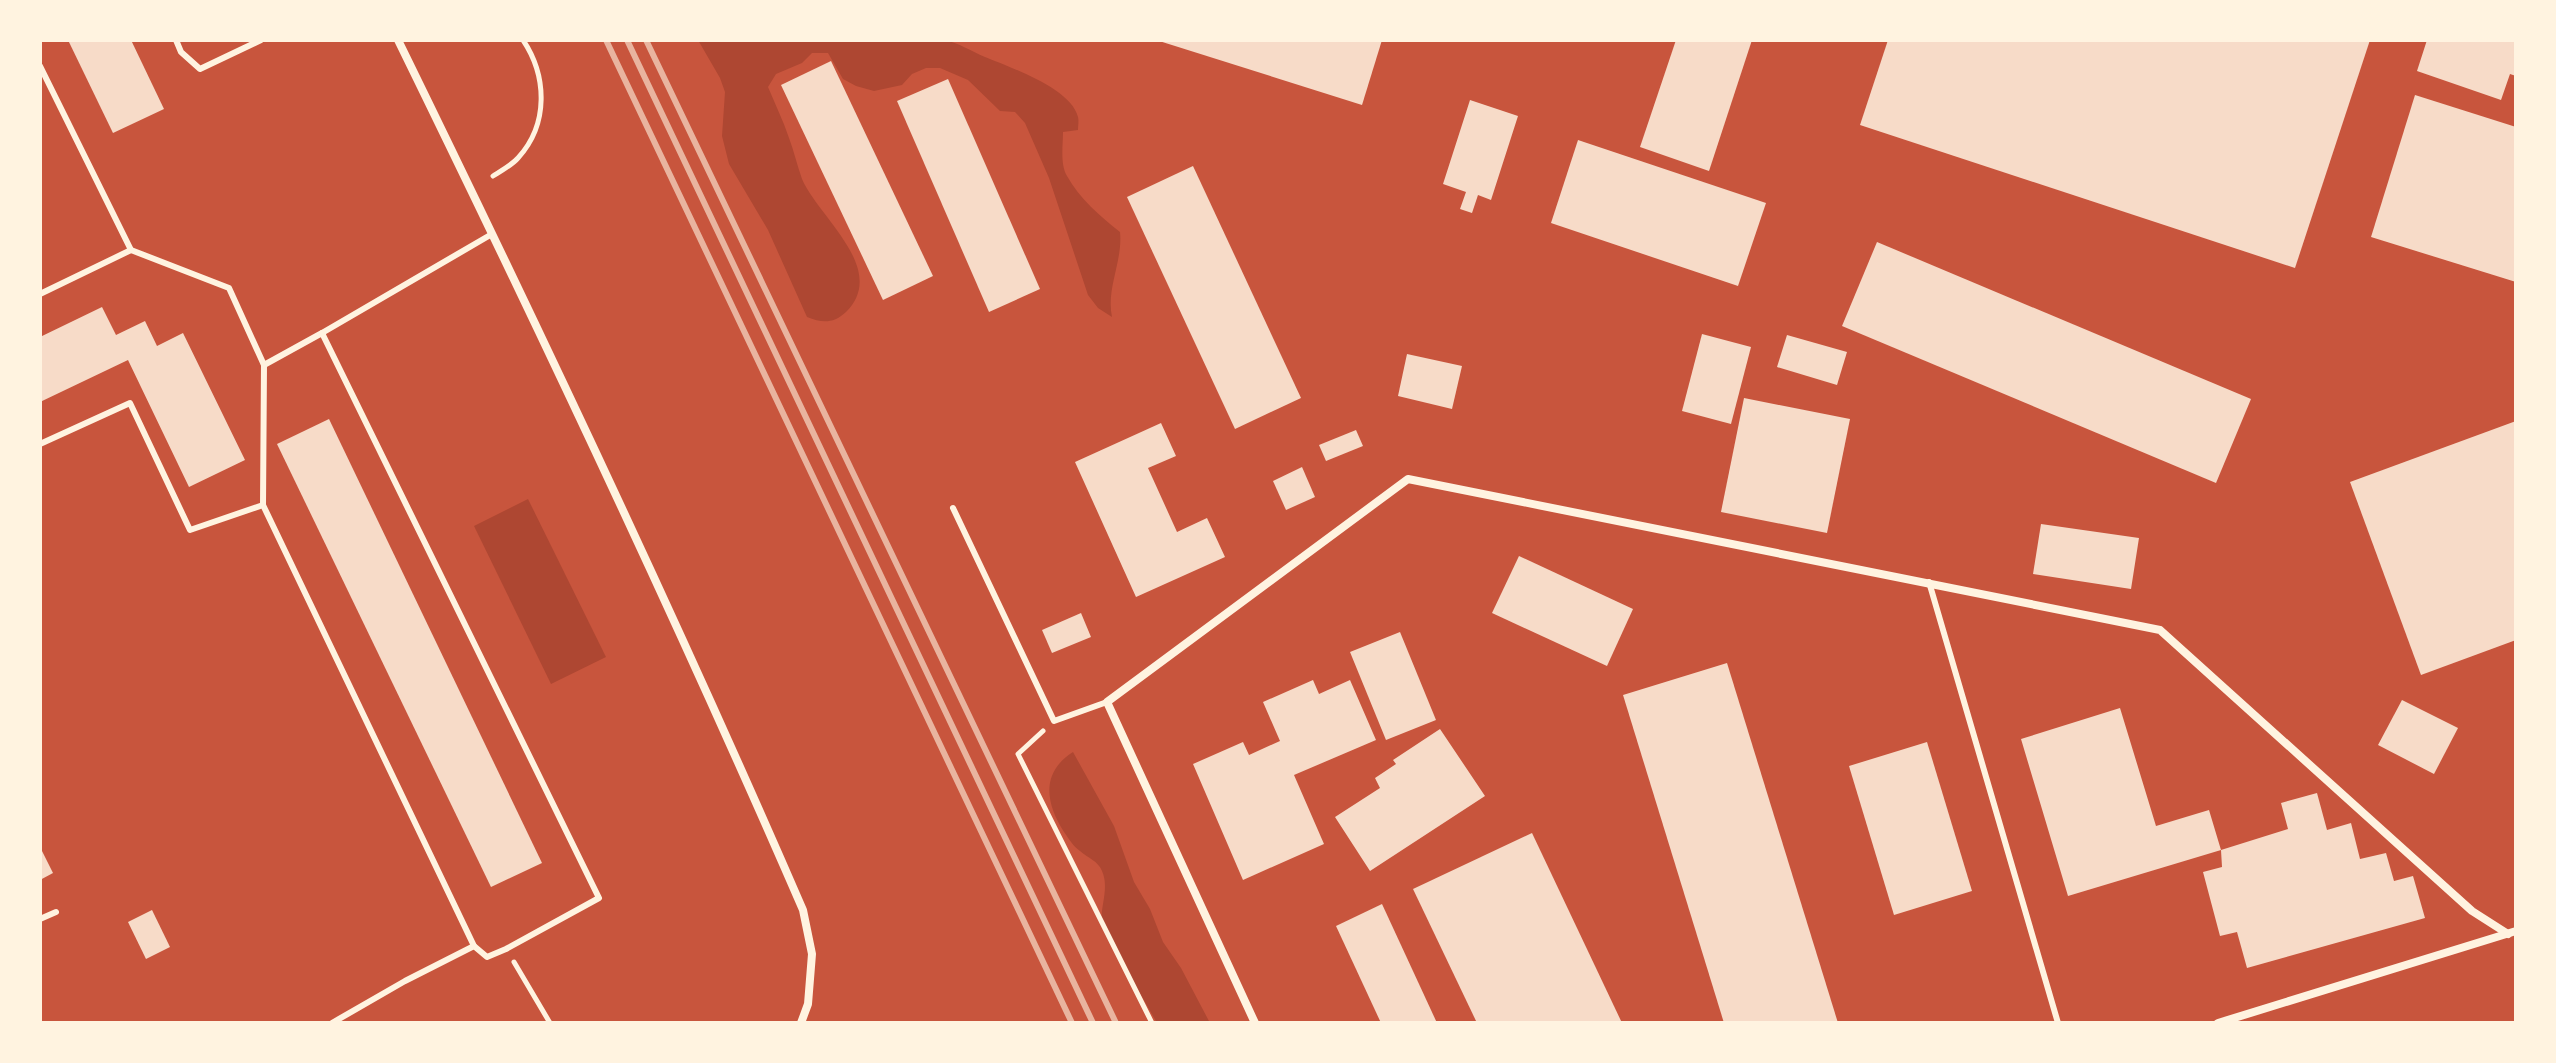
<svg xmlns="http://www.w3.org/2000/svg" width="2556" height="1063" font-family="'Exo 2',sans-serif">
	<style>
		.green { fill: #ae4732 }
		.building { fill: #f7dbc8 }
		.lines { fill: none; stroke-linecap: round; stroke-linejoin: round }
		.path { stroke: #fff3e0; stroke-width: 5 }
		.service { stroke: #fff3e0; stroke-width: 6 }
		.minor { stroke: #fff3e0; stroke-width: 8 }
		.rail { stroke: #e9b49f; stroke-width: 6 }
	</style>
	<rect width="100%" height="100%" fill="#c8553d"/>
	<g class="green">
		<path d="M 698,40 L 944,40 C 959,43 971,51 985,57 C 1009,67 1071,88 1078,117 C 1079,121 1078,126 1078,130 L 1063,132 C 1063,146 1060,164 1067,176 C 1079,198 1101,217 1120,232 C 1123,261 1106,288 1112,317 L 1098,308 L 1088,295 L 1049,178 L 1025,123 L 1015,112 L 1000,111 L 968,80 L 940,68 L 926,68 L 912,74 L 902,85 L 874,91 L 856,86 L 843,79 L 828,53 L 812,53 L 802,63 L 776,74 L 768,87 C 775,104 783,120 789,138 C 794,151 797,165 802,179 C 818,217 889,269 846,312 C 833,324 822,323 807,317 L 768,230 L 729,164 L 722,136 L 725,92 L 720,78 Z"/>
		<path d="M 528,499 L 606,657 L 551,684 L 474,526 Z"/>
		<path d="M 1073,752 L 1114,826 L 1134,882 L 1150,909 L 1163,942 L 1181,968 L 1210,1023 L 1157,1023 C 1144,1000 1130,977 1117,953 C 1113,946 1104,935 1102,926 C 1099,908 1110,889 1102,871 C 1098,861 1088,858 1080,851 C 1073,846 1069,839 1064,832 C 1046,804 1040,773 1073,752 Z"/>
	</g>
	<g class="building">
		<path d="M 68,40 L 131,40 L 164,109 L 113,133 Z"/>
		<path d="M 1156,40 L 1382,40 L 1362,105 Z"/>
		<path d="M 1676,40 L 1752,40 L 1709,171 L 1640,147 Z"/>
		<path d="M 1888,40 L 2370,40 L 2295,268 L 1860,125 Z"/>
		<path d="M 2427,40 L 2516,40 L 2516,76 L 2510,74 L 2501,100 L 2417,71 Z"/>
		<path d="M 831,61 L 933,276 L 883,300 L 781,85 Z"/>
		<path d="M 948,79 L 1040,289 L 989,312 L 897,101 Z"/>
		<path d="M 2415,95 L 2516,127 L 2516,282 L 2371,237 Z"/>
		<path d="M 1470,100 L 1518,116 L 1491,200 L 1478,195 L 1472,213 L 1460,209 L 1466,192 L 1443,184 Z"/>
		<path d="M 1578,140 L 1766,203 L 1738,286 L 1551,223 Z"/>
		<path d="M 1193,166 L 1301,398 L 1235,429 L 1127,197 Z"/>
		<path d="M 1877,242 L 2251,399 L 2216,483 L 1842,326 Z"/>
		<path d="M 102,307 L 116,335 L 145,321 L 157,346 L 183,333 L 245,460 L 189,487 L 128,360 L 40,402 L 40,337 Z"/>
		<path d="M 1702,334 L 1751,347 L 1731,424 L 1682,411 Z"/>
		<path d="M 1787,335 L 1847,352 L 1837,385 L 1777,367 Z"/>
		<path d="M 1407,354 L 1462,366 L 1452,409 L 1398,396 Z"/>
		<path d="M 1744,398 L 1850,419 L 1827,533 L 1721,512 Z"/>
		<path d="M 329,419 L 542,863 L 491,887 L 277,444 Z"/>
		<path d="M 2516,421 L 2516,640 L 2421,675 L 2350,482 Z"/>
		<path d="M 1161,423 L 1176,456 L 1148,468 L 1177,532 L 1207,518 L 1225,557 L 1136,597 L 1075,462 Z"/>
		<path d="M 1356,430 L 1363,446 L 1326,461 L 1319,445 Z"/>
		<path d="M 1302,467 L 1315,497 L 1286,510 L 1273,481 Z"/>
		<path d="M 2041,524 L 2139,538 L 2131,589 L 2033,574 Z"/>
		<path d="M 1519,556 L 1633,609 L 1607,666 L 1492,613 Z"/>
		<path d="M 1081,613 L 1091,637 L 1052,653 L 1042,630 Z"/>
		<path d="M 1400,632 L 1436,720 L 1386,740 L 1350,652 Z"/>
		<path d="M 1727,663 L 1838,1023 L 1724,1023 L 1623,695 Z"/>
		<path d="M 1313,680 L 1319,694 L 1350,680 L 1376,740 L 1294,775 L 1324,844 L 1243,880 L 1193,764 L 1243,742 L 1249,755 L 1280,741 L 1263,702 Z"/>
		<path d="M 2402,700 L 2458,728 L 2434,774 L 2378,745 Z"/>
		<path d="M 2120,708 L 2156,826 L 2209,810 L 2221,850 L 2068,896 L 2021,739 Z"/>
		<path d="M 1440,729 L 1485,796 L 1370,871 L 1335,817 L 1380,788 L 1375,778 L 1396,764 L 1393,760 Z"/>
		<path d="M 1927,742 L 1972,891 L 1894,915 L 1849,766 Z"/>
		<path d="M 2317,793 L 2327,830 L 2351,823 L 2360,859 L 2386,853 L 2394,881 L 2413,876 L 2425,918 L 2247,968 L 2237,932 L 2220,936 L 2203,872 L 2222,867 L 2221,850 L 2288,829 L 2281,803 Z"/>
		<path d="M 1532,833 L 1622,1023 L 1477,1023 L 1413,889 Z"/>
		<path d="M 40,847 L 53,873 L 40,880 Z"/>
		<path d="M 1382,904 L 1437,1023 L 1381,1023 L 1336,926 Z"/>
		<path d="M 152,910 L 170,947 L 146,959 L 128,922 Z"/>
	</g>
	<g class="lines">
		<g class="path">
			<path d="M 493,176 C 501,171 512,165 518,158 C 549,124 547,76 523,40"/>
			<path d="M 1043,731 L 1018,754 L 1152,1023"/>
			<path d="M 514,962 L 550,1023"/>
		</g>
		<g class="service">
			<path d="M 176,40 L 181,52 L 200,69 L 261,40"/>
			<path d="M 40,66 L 131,250 L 229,288 L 264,365 L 263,505"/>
			<path d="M 40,294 L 131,250"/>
			<path d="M 264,365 L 322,333"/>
			<path d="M 40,444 L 130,403 L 190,530 L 263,505 L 474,946 L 487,957 L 506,949 L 599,898 L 322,333 L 492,234"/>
			<path d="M 953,508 L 1054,721 L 1107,702"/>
			<path d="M 1929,582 L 2058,1023"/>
			<path d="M 40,919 L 56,912"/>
			<path d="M 332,1023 L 405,981 L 474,946"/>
		</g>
		<g class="minor">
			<path d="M 398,40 C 539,328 676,617 803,910 L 812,954 L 808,1004 L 801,1023"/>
			<path d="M 1255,1023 L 1107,702 L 1408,479 L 2160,630 L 2472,911 L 2508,934"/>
			<path d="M 2218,1023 L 2516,931"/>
		</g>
		<g class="rail">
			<path d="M 606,40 L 1072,1023"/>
			<path d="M 627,40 L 1093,1023"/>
			<path d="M 646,40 L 1116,1023"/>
		</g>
	</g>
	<rect width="2556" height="1063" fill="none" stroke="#fff3e0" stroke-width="84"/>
</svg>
